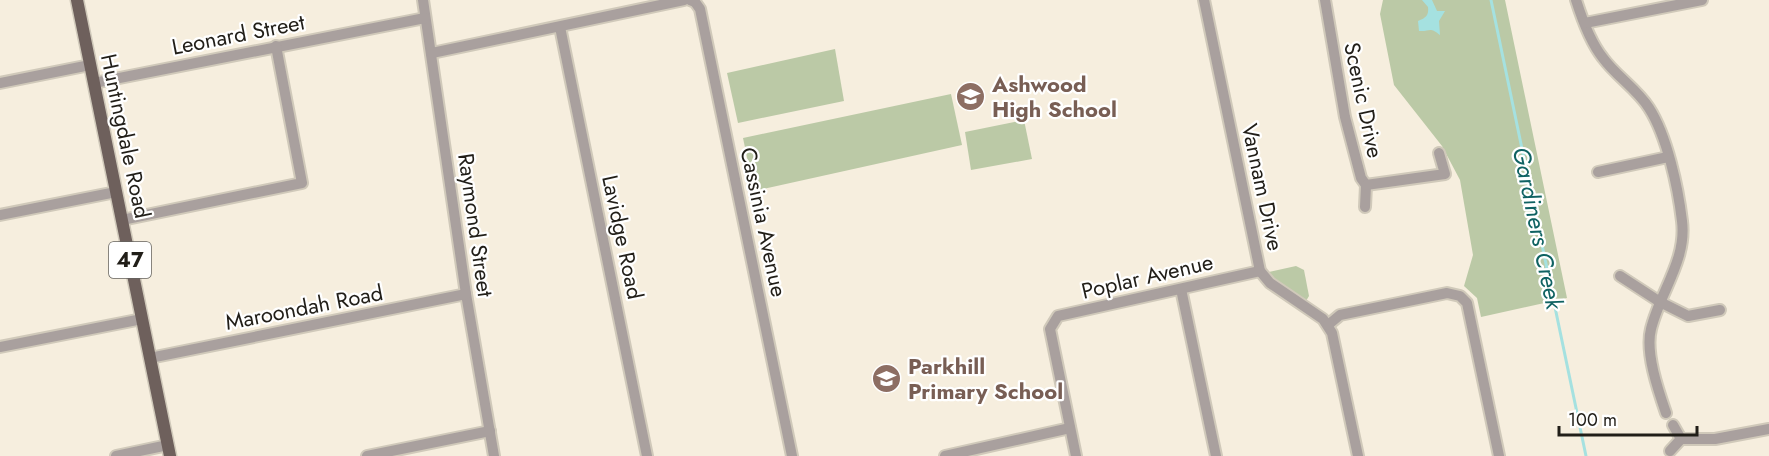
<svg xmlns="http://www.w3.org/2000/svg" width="1769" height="456" font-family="Jost,sans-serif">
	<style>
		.green { fill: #bbc9a6 }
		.water { fill: #a5e1e0 }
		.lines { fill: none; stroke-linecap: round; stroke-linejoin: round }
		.stream { stroke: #a5e1e0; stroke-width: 3 }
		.minor-casing { stroke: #d0c9ba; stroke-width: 14 }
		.major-casing { stroke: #d0c9ba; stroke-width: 15 }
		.minor { stroke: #a9a09e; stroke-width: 10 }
		.major { stroke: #6e605c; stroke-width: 12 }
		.labels { text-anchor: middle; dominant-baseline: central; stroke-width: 4.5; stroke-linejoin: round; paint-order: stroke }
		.shield { fill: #fff; stroke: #64625d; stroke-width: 1.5 }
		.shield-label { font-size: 21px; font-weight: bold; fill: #211e18 }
		.street-label { font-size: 22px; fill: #211e18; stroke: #fff }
		.education-label { font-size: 22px; font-weight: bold; fill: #785e54; stroke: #fff; text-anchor: start }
		.water-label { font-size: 24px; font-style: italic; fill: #0f6262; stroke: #fff }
	</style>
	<rect width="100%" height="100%" fill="#f6eede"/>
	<g class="green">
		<path d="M 1383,0 L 1505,0 L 1567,298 L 1481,317 L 1477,298 L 1464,286 L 1473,255 L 1460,180 L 1442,146 L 1394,85 L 1380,14 Z"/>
		<path d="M 835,49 L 844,101 L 738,123 L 727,73 Z"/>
		<path d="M 951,94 L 962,145 L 754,191 L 743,138 Z"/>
		<path d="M 1024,120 L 1032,159 L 971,170 L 965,132 Z"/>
		<path d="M 1296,266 L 1304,270 L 1309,296 L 1306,301 L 1274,280 L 1269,272 Z"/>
	</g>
	<path class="water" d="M 1422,0 L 1432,0 L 1437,11 L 1445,11 L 1439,21 L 1440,35 C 1429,26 1430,32 1419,31 L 1418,21 C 1426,18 1429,15 1428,7 Z"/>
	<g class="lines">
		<path class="stream" d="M 1491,0 L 1586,456"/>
		<defs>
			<g id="minor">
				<path d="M 423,0 L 466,294 L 494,456"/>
				<path d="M 690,0 L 695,2 L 700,9 L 792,456"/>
				<path d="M 1204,0 L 1260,271 L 1270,283 L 1323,319 L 1332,333 L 1358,456"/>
				<path d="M 1325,0 L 1345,117 L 1361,178 L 1366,185 L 1365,207"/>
				<path d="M 1576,0 C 1582,19 1590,42 1603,58 C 1616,76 1637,89 1649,108 C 1667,136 1678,187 1682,221 C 1687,260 1660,292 1651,329 C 1645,352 1658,390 1666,413"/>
				<path d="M 1585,23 L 1702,0"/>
				<path d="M 560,27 L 647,456"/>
				<path d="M 432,53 L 684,0"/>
				<path d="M 0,83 L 90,65"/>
				<path d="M 94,83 L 425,18"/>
				<path d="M 1598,172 L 1668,157"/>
				<path d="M 1366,185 L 1445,174 L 1439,153"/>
				<path d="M 0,215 L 116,192"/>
				<path d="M 122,220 L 302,183 L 276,46"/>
				<path d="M 1620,276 L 1660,302 L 1688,316 L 1720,310"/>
				<path d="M 1181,289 L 1216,456"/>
				<path d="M 1328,325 L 1340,315 L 1447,293 L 1460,296 L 1467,303 L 1499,456"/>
				<path d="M 0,347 L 142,319"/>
				<path d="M 150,358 L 466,294"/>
				<path d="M 1673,425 L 1681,439"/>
				<path d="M 1670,451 L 1681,439 L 1715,439 L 1769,429"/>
				<path d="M 116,456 L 168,445"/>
				<path d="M 367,456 L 490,431"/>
				<path d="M 945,456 L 1070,428"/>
				<path d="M 1076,456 L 1050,329 L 1058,316 L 1260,271"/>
			</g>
			<path id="major" d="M 77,0 L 170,456"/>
		</defs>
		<use href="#minor" class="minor-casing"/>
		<use href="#major" class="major-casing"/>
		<use href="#minor" class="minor"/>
		<use href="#major" class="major"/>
	</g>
	<defs>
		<symbol id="school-disc" viewBox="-11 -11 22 22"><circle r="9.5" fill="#8d6e63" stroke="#fff"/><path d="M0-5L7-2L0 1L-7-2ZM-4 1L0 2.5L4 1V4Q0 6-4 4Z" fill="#fff"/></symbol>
	</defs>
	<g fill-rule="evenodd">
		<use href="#school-disc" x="954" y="80" width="33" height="33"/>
		<use href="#school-disc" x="870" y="362" width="33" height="33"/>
	</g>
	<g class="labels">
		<rect class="shield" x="109" y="242" width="42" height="36" rx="4.5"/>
		<g class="shield-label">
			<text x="130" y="260">47</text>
		</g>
		<g class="street-label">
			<text transform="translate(238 34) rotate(-11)">Leonard Street</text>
			<text transform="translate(1364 100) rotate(78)">Scenic Drive</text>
			<text transform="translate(126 136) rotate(78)">Huntingdale Road</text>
			<text transform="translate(1263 187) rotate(78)">Vannam Drive</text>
			<text transform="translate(764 222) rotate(78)">Cassinia Avenue</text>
			<text transform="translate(476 225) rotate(82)">Raymond Street</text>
			<text transform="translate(623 237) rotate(78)">Lavidge Road</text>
			<text transform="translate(1147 276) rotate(-13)">Poplar Avenue</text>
			<text transform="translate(304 307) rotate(-11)">Maroondah Road</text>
		</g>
		<g class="education-label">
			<text x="992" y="84">Ashwood<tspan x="992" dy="25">High School</tspan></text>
			<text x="908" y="366">Parkhill<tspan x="908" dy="25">Primary School</tspan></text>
		</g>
		<g class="water-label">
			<text transform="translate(1538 228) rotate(78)">Gardiners Creek</text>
		</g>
	</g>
	<path d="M1559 426v9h138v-9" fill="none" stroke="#211e18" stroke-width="3"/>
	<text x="1568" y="426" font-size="18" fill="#211e18" stroke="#ffffff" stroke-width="4.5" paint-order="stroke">100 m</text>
</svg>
